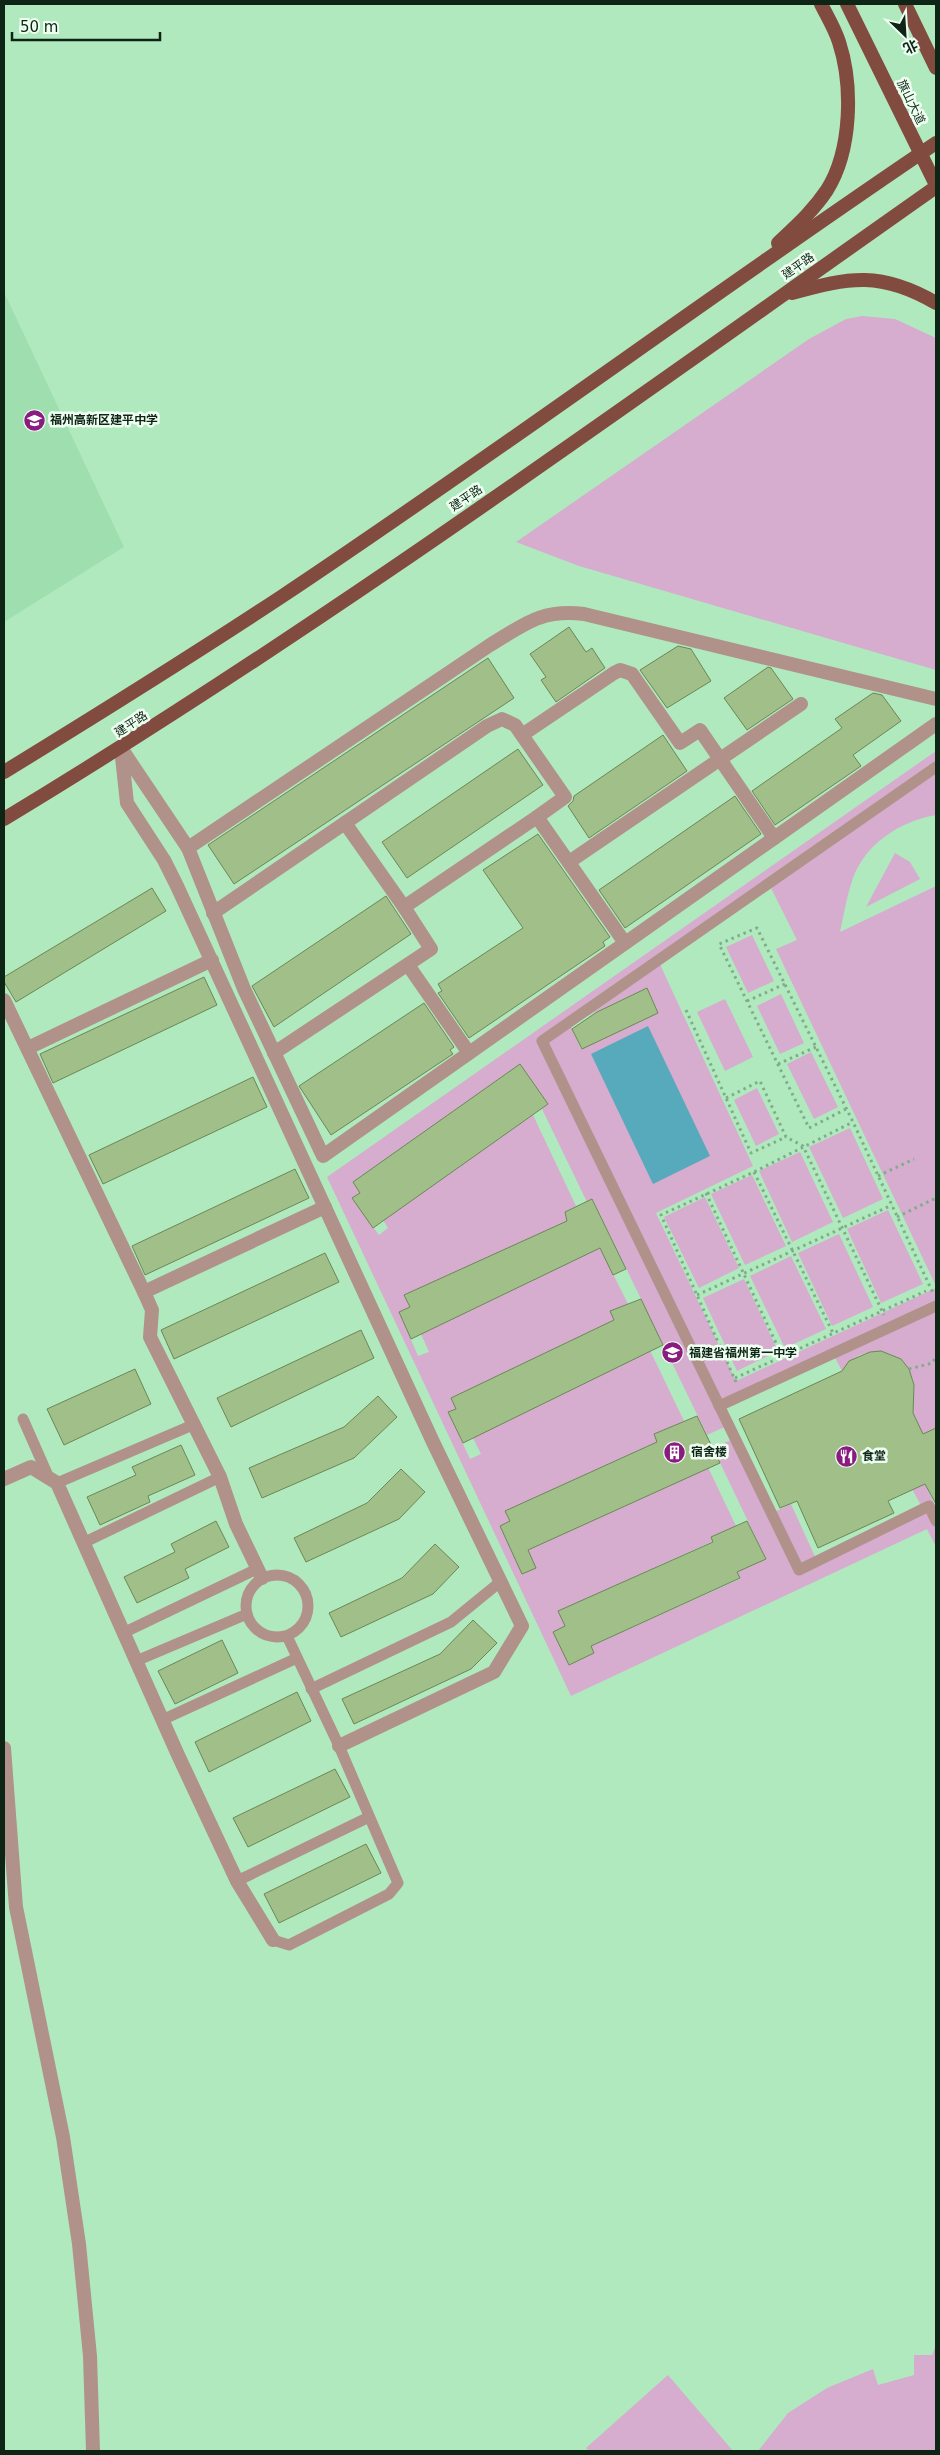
<svg xmlns="http://www.w3.org/2000/svg" width="940" height="2455" font-family="'DejaVu Sans','Noto Sans SC',sans-serif">
	<style>
		.built { fill: #9fdeaf }
		.green { fill: #d6accf; fill-rule: evenodd }
		.water { fill: #57aabb }
		.building { fill: #a0bf89; stroke: #6b8754 }
		.lines { fill: none; stroke-linecap: round; stroke-linejoin: round }
		.path { stroke: #7fad8a; stroke-width: 3; stroke-dasharray: 2.5 4; stroke-linecap: butt }
		.service { stroke: #b0928b; stroke-width: 11 }
		.minor { stroke: #b0928b; stroke-width: 14 }
		.trunk { stroke: #824b40; stroke-width: 14 }
		.labels { text-anchor: middle; dominant-baseline: central; stroke-width: 5; stroke-linejoin: round; paint-order: stroke }
		.street-label { font-size: 12px; fill: #0e2515; stroke: #eefff2 }
		.poi-label { font-size: 12px; font-weight: bold; fill: #0e2515; stroke: #eefff2; text-anchor: start }
	</style>
	<rect width="100%" height="100%" fill="#b1e9be"/>
	<path class="built" d="M 4,292 L 124,547 L 4,622 Z"/>
	<g class="green">
		<path d="M 862,316 L 895,319 L 936,338 L 936,670 L 579,566 L 516,542 L 809,339 L 846,319 Z"/>
		<path d="M 936,751 L 936,815 C 901,821 866,843 853,878 C 847,895 844,914 840,932 L 936,886 L 936,1286 L 776,949 L 797,940 L 769,884 L 658,960 L 753,1166 L 656,1213 L 736,1381 L 936,1288 L 936,1428 L 923,1434 C 920,1427 914,1420 913,1413 C 911,1404 915,1394 914,1386 C 912,1365 894,1351 874,1352 C 861,1352 849,1360 842,1371 L 833,1354 L 720,1406 L 729,1425 L 707,1435 L 593,1200 L 587,1202 L 542,1109 L 548,1104 L 520,1064 L 353,1182 L 360,1193 L 352,1198 L 379,1235 L 388,1228 L 383,1220 L 533,1115 L 576,1206 L 565,1212 L 567,1221 L 405,1296 L 410,1307 L 399,1312 L 418,1356 L 429,1352 L 421,1334 L 580,1257 L 596,1240 L 628,1304 L 611,1311 L 614,1320 L 451,1398 L 456,1409 L 448,1412 L 470,1459 L 481,1454 L 473,1438 L 631,1360 L 646,1342 L 684,1421 L 654,1434 L 657,1442 L 506,1511 L 510,1521 L 501,1526 L 536,1568 L 528,1550 L 691,1476 L 705,1461 L 736,1526 L 711,1537 L 713,1541 L 559,1611 L 565,1626 L 554,1632 L 569,1665 L 594,1653 L 591,1646 L 740,1579 L 737,1572 L 766,1559 L 713,1448 L 735,1438 L 772,1513 L 791,1504 L 817,1561 L 923,1509 L 912,1489 L 925,1484 L 936,1507 L 936,1547 L 927,1529 L 571,1696 L 327,1177 ZM 647,988 L 658,1013 L 581,1049 L 570,1024 Z"/>
		<path d="M 895,853 L 910,862 L 920,879 L 866,907 Z"/>
		<path d="M 752,935 L 774,981 L 748,993 L 726,947 Z"/>
		<path d="M 781,994 L 804,1043 L 780,1054 L 757,1006 Z"/>
		<path d="M 725,999 L 753,1057 L 725,1071 L 697,1012 Z"/>
		<path d="M 811,1052 L 838,1107 L 814,1119 L 787,1064 Z"/>
		<path d="M 757,1088 L 779,1134 L 756,1146 L 734,1100 Z"/>
		<path d="M 850,1128 L 883,1199 L 843,1218 L 809,1147 Z"/>
		<path d="M 800,1152 L 833,1222 L 792,1242 L 759,1171 Z"/>
		<path d="M 752,1175 L 786,1246 L 745,1265 L 711,1194 Z"/>
		<path d="M 705,1197 L 739,1268 L 699,1288 L 664,1217 Z"/>
		<path d="M 888,1210 L 923,1284 L 881,1303 L 847,1229 Z"/>
		<path d="M 839,1234 L 873,1307 L 832,1326 L 798,1253 Z"/>
		<path d="M 791,1256 L 826,1329 L 785,1348 L 750,1276 Z"/>
		<path d="M 744,1279 L 778,1351 L 737,1371 L 703,1298 Z"/>
		<path d="M 936,2345 L 936,2451 L 758,2451 L 788,2413 L 827,2388 L 873,2369 L 878,2385 L 914,2375 L 914,2355 L 932,2355 Z"/>
		<path d="M 668,2375 L 733,2451 L 589,2451 L 586,2448 Z"/>
	</g>
	<path class="water" d="M 648,1026 L 710,1156 L 653,1184 L 591,1054 Z"/>
	<g class="building">
		<path d="M 569,627 L 586,652 L 592,648 L 605,668 L 556,702 L 541,680 L 546,677 L 530,654 Z"/>
		<path d="M 678,646 L 691,649 L 711,681 L 667,708 L 640,670 Z"/>
		<path d="M 488,658 L 514,698 L 234,884 L 208,845 Z"/>
		<path d="M 768,667 L 771,668 L 793,699 L 747,730 L 724,698 Z"/>
		<path d="M 873,693 L 882,695 L 901,721 L 853,755 L 861,766 L 775,825 L 752,791 L 842,728 L 835,719 Z"/>
		<path d="M 663,735 L 687,771 L 589,838 L 568,806 L 573,801 L 574,796 Z"/>
		<path d="M 518,749 L 543,785 L 407,878 L 382,842 Z"/>
		<path d="M 735,796 L 761,834 L 625,928 L 599,890 Z"/>
		<path d="M 538,834 L 610,937 L 603,942 L 605,946 L 469,1038 L 438,993 L 442,991 L 438,984 L 523,928 L 483,870 Z"/>
		<path d="M 152,888 L 166,911 L 16,1002 L 4,982 L 4,977 Z"/>
		<path d="M 386,896 L 411,934 L 274,1027 L 252,986 Z"/>
		<path d="M 204,977 L 217,1005 L 53,1083 L 40,1054 Z"/>
		<path d="M 647,988 L 658,1013 L 582,1049 L 572,1029 L 597,1012 Z"/>
		<path d="M 424,1003 L 454,1047 L 450,1050 L 453,1054 L 331,1135 L 299,1086 Z"/>
		<path d="M 520,1064 L 548,1104 L 373,1228 L 352,1198 L 360,1193 L 353,1182 Z"/>
		<path d="M 253,1077 L 267,1107 L 103,1184 L 89,1155 Z"/>
		<path d="M 295,1169 L 309,1198 L 145,1275 L 132,1246 Z"/>
		<path d="M 592,1199 L 626,1269 L 613,1275 L 600,1248 L 411,1339 L 399,1312 L 410,1307 L 404,1295 L 567,1221 L 565,1212 Z"/>
		<path d="M 325,1253 L 339,1282 L 174,1359 L 161,1330 Z"/>
		<path d="M 641,1299 L 663,1345 L 463,1443 L 448,1412 L 456,1409 L 451,1398 L 614,1320 L 610,1311 Z"/>
		<path d="M 361,1330 L 374,1358 L 231,1427 L 217,1398 Z"/>
		<path d="M 881,1351 L 901,1359 L 909,1369 L 914,1385 L 913,1413 L 923,1434 L 936,1428 L 936,1504 L 925,1484 L 888,1501 L 894,1513 L 818,1548 L 797,1501 L 780,1508 L 739,1419 L 842,1371 L 849,1361 L 870,1352 Z"/>
		<path d="M 135,1369 L 151,1404 L 64,1445 L 47,1409 Z"/>
		<path d="M 378,1396 L 397,1417 L 354,1458 L 262,1498 L 249,1468 L 344,1427 Z"/>
		<path d="M 697,1416 L 720,1463 L 528,1550 L 536,1568 L 522,1574 L 500,1526 L 510,1521 L 505,1511 L 657,1442 L 654,1434 Z"/>
		<path d="M 181,1445 L 195,1475 L 148,1496 L 150,1502 L 100,1525 L 87,1497 L 136,1475 L 132,1467 Z"/>
		<path d="M 401,1469 L 425,1492 L 399,1519 L 306,1562 L 294,1538 L 367,1503 Z"/>
		<path d="M 216,1521 L 229,1547 L 185,1569 L 189,1578 L 137,1603 L 124,1577 L 175,1552 L 171,1544 Z"/>
		<path d="M 747,1521 L 766,1559 L 737,1572 L 740,1578 L 591,1646 L 594,1653 L 569,1665 L 553,1632 L 565,1626 L 558,1611 L 713,1542 L 711,1537 Z"/>
		<path d="M 435,1544 L 459,1567 L 433,1594 L 341,1637 L 329,1613 L 402,1578 Z"/>
		<path d="M 473,1620 L 497,1643 L 471,1669 L 354,1724 L 342,1699 L 440,1654 Z"/>
		<path d="M 222,1640 L 238,1673 L 175,1704 L 158,1671 Z"/>
		<path d="M 297,1692 L 311,1721 L 209,1772 L 195,1742 Z"/>
		<path d="M 335,1769 L 350,1797 L 248,1847 L 233,1818 Z"/>
		<path d="M 366,1844 L 381,1873 L 279,1923 L 264,1894 Z"/>
	</g>
	<g class="lines">
		<g class="path">
			<path d="M 747,1001 L 785,984"/>
			<path d="M 686,1010 L 751,1153 L 786,1137"/>
			<path d="M 778,1064 L 816,1047"/>
			<path d="M 726,1098 L 760,1081 L 786,1137 L 803,1146 L 884,1315"/>
			<path d="M 846,1109 L 809,1128 L 719,944 L 757,928 L 853,1122 L 933,1293"/>
			<path d="M 754,1172 L 833,1333"/>
			<path d="M 878,1176 L 914,1159"/>
			<path d="M 706,1193 L 783,1358"/>
			<path d="M 897,1217 L 936,1198"/>
			<path d="M 697,1295 L 892,1205"/>
			<path d="M 909,1369 L 932,1363 L 936,1357"/>
			<path d="M 735,1378 L 926,1291"/>
			<path d="M 736,1382 L 661,1215 L 754,1172 L 853,1122"/>
		</g>
		<g class="service">
			<path d="M 936,767 L 542,1041 L 799,1570 L 929,1506 L 936,1521"/>
			<path d="M 719,1406 L 936,1306"/>
			<path d="M 23,1419 L 49,1478"/>
			<path d="M 57,1483 L 195,1424"/>
			<path d="M 83,1543 L 220,1477"/>
			<circle cx="277" cy="1606" r="31"/>
			<path d="M 123,1633 L 257,1569"/>
			<path d="M 136,1661 L 247,1614"/>
			<path d="M 311,1689 L 451,1622 L 500,1582"/>
			<path d="M 162,1720 L 297,1658"/>
			<path d="M 237,1881 L 369,1817"/>
			<path d="M 273,1940 L 289,1945 L 389,1894 L 398,1883 L 339,1746 L 287,1636"/>
		</g>
		<g class="minor">
			<path d="M 522,735 L 614,673 L 620,670 L 632,674 L 680,743 L 700,730 L 774,838"/>
			<path d="M 121,748 L 127,803 L 164,860 L 177,886 L 433,1442 L 522,1626 L 494,1672 L 339,1746"/>
			<path d="M 123,751 L 188,848 L 490,645 C 525,624 541,609 584,614 L 936,699"/>
			<path d="M 345,823 L 404,907 L 537,817 L 625,943"/>
			<path d="M 188,848 L 244,989 L 323,1156 L 936,724"/>
			<path d="M 569,862 L 801,704"/>
			<path d="M 213,913 L 487,726 L 502,719 L 515,725 L 565,797 L 537,817"/>
			<path d="M 408,965 L 469,1053"/>
			<path d="M 4,1000 L 144,1292 L 152,1310 L 150,1337 L 220,1477 L 236,1524 L 262,1578"/>
			<path d="M 28,1048 L 212,960"/>
			<path d="M 274,1053 L 431,949 L 404,907"/>
			<path d="M 144,1292 L 325,1207"/>
			<path d="M 4,1479 L 31,1467 L 57,1483 L 178,1755 L 237,1881 L 273,1940"/>
			<path d="M 4,1748 L 16,1907 L 63,2137 L 79,2244 L 90,2356 L 93,2451"/>
		</g>
		<g class="trunk">
			<path d="M 847,4 L 936,185"/>
			<path d="M 905,4 L 936,68"/>
			<path d="M 778,243 C 796,226 813,211 827,190 C 852,150 853,85 839,42 C 835,29 827,16 821,4"/>
			<path d="M 792,293 C 850,277 881,271 936,303"/>
			<path d="M 4,772 C 97,715 190,657 281,597 C 502,450 716,291 936,143"/>
			<path d="M 4,819 C 325,625 629,403 936,187"/>
		</g>
	</g>
	<defs>
		<symbol id="school-disc" viewBox="-11 -11 22 22"><circle r="9.5" fill="#8a1c80" stroke="#eefff2"/><path d="M0-5L7-2L0 1L-7-2ZM-4 1L0 2.5L4 1V4Q0 6-4 4Z" fill="#fff"/></symbol>
		<symbol id="building-disc" viewBox="-11 -11 22 22"><circle r="9.5" fill="#8a1c80" stroke="#eefff2"/><path d="M-4-6H4V6H1V3H-1V6H-4ZM-2.5-4.3h1.7v1.8h-1.7ZM.8-4.3h1.7v1.8H.8ZM-2.5-1h1.7V.8h-1.7ZM.8-1h1.7V.8H.8Z" fill="#fff"/></symbol>
		<symbol id="restaurant-disc" viewBox="-11 -11 22 22"><circle r="9.5" fill="#8a1c80" stroke="#eefff2"/><path d="M-5-6h1v4h1v-4h1v4h1v-4h1v5L-1.5 .5V6h-2V.5L-5-1ZM5-6V6H3V1.5H1.5Q1.5-4 5-6Z" fill="#fff"/></symbol>
	</defs>
	<g fill-rule="evenodd">
		<use href="#school-disc" x="22" y="408" width="25" height="25"/>
		<use href="#school-disc" x="660" y="1340" width="25" height="25"/>
		<use href="#building-disc" x="662" y="1440" width="25" height="25"/>
		<use href="#restaurant-disc" x="834" y="1444" width="25" height="25"/>
	</g>
	<g class="labels">
		<g class="street-label">
			<text transform="translate(911 102) rotate(64)">旗山大道</text>
			<text transform="translate(798 266) rotate(-35)">建平路</text>
			<text transform="translate(466 498) rotate(-34)">建平路</text>
			<text transform="translate(131 724) rotate(-33)">建平路</text>
		</g>
		<g class="poi-label">
			<text x="50" y="420">福州高新区建平中学</text>
			<text x="689" y="1353">福建省福州第一中学</text>
			<text x="691" y="1452">宿舍楼</text>
			<text x="862" y="1456">食堂</text>
		</g>
	</g>
	<rect width="940" height="2455" fill="none" stroke="#0e2515" stroke-width="10"/>
	<g transform="translate(905 35) rotate(155)" stroke="#eefff2" stroke-width="4" paint-order="stroke">
	<path d="M0-4L9 19L0 12L-9 19Z" fill="#0e2515"/>
	<text y="-8" font-size="14" font-weight="bold" text-anchor="middle" fill="#0e2515">北</text>
	</g>
	<path d="M12 32v8h148v-8" fill="none" stroke="#0e2515" stroke-width="2.5"/>
	<text x="20" y="32" font-size="15" fill="#0e2515" stroke="#eefff2" stroke-width="4" paint-order="stroke">50 m</text>
</svg>
